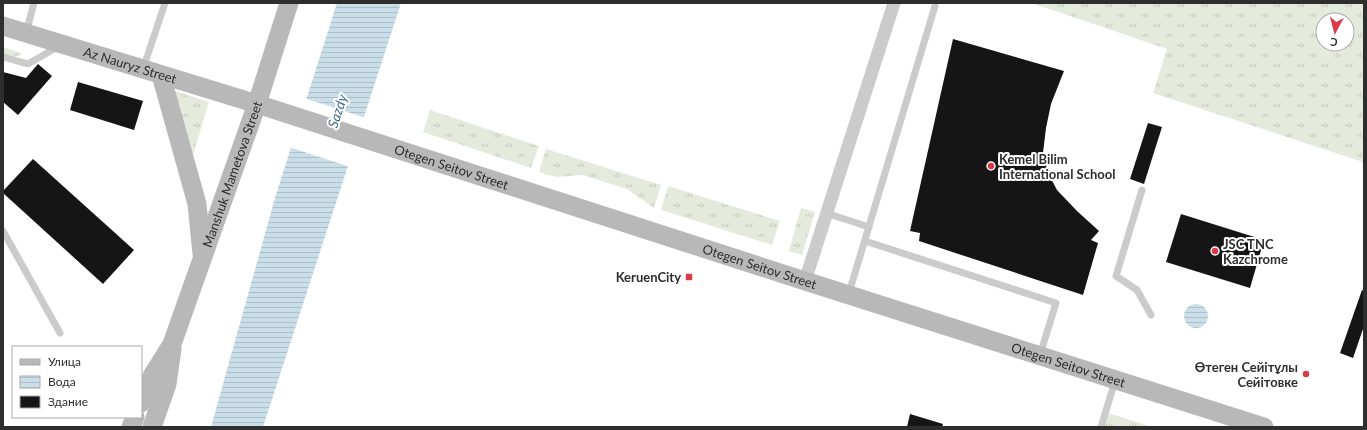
<svg xmlns="http://www.w3.org/2000/svg" width="1367" height="430" font-family="Lato,sans-serif">
	<style>
		.grass { fill: url(#grass-tufts); fill-rule: evenodd }
		.water { fill: url(#water-rules) }
		.pier { fill: #fff }
		.building { fill: #151515 }
		.lines { fill: none; stroke-linecap: round; stroke-linejoin: round }
		.lane { stroke: #cbcbcb; stroke-width: 7 }
		.street { stroke: #cbcbcb; stroke-width: 13 }
		.secondary { stroke: #b8b8b8; stroke-width: 19 }
		.poi-dot { fill: #da3a4a; stroke: #fff; stroke-width: 1.5 }
		.labels { text-anchor: middle; dominant-baseline: central; stroke-width: 4; stroke-linejoin: round; paint-order: stroke }
		.street-label { font-size: 13px; fill: #2e2e2e; stroke: #fff }
		.poi-label { font-size: 13px; font-weight: bold; fill: #2e2e2e; stroke: #fff; text-anchor: start }
		.water-label { font-size: 14px; font-style: italic; fill: #41708b; stroke: #fff }
	</style>
	<defs>
		<pattern id="grass-tufts" width="24" height="20" patternUnits="userSpaceOnUse"><rect width="24" height="20" fill="#e4eadc"/><path d="M3 7l-1-3M5 7V3M7 7l1-3M15 17l-1-3M17 17v-4M19 17l1-3" fill="none" stroke="#c4c9bd"/></pattern>
		<pattern id="water-rules" width="6" height="5" patternUnits="userSpaceOnUse"><rect width="6" height="5" fill="#c9dee9"/><path d="M0 2.5h6" fill="none" stroke="#adbfc8"/></pattern>
	</defs>
	<rect width="100%" height="100%" fill="#fff"/>
	<g class="grass">
		<path d="M 1032,3 L 1364,3 L 1364,164 L 1360,161 L 1153,93 L 1167,49 ZM 1323,20 L 1347,20 L 1347,44 L 1323,44 Z"/>
		<path d="M 3,47 L 22,53 C 16,59 11,56 3,54 Z"/>
		<path d="M 169,89 L 209,102 L 193,155 Z"/>
		<path d="M 430,110 L 539,146 L 531,168 L 423,132 Z"/>
		<path d="M 546,149 L 661,185 L 654,208 L 627,189 L 583,175 L 556,177 L 539,172 Z"/>
		<path d="M 668,186 L 780,221 L 772,245 L 661,210 Z"/>
		<path d="M 801,208 L 815,212 L 802,255 L 789,251 Z"/>
		<path d="M 1109,414 L 1112,414 L 1152,427 L 1103,427 L 1106,416 Z"/>
	</g>
	<g class="water">
		<path d="M 337,3 L 401,3 L 263,427 L 211,427 L 275,198 Z"/>
		<circle cx="1196" cy="316" r="12"/>
	</g>
	<path class="pier" d="M 304,98 L 366,118 L 350,167 L 289,147 Z"/>
	<g class="building">
		<path d="M 953,39 L 1064,71 L 1051,104 L 1046,128 L 1043,153 L 1048,173 L 1057,190 L 1077,211 L 1099,231 L 1091,240 L 1098,243 L 1083,295 L 919,241 L 920,233 L 910,231 Z"/>
		<path d="M 38,64 L 52,76 L 18,115 L 3,102 L 3,72 L 26,78 Z"/>
		<path d="M 78,82 L 143,101 L 134,130 L 70,110 Z"/>
		<path d="M 1148,123 L 1162,127 L 1144,184 L 1130,179 Z"/>
		<path d="M 33,159 L 134,250 L 103,284 L 3,193 L 3,191 Z"/>
		<path d="M 1181,214 L 1264,240 L 1250,288 L 1166,262 Z"/>
		<path d="M 1362,290 L 1364,291 L 1364,326 L 1353,358 L 1340,353 Z"/>
		<path d="M 910,414 L 943,424 L 942,427 L 907,427 Z"/>
	</g>
	<g class="lines">
		<g class="lane">
			<path d="M 26,33 L 34,3"/>
			<path d="M 3,57 L 28,64 L 59,46"/>
			<path d="M 143,69 L 165,3"/>
			<path d="M 1142,190 L 1116,276 L 1137,290 L 1151,315"/>
			<path d="M 826,213 L 869,227"/>
			<path d="M 3,231 L 60,333"/>
			<path d="M 865,241 L 1056,303 L 1040,355"/>
			<path d="M 849,293 L 935,6"/>
			<path d="M 1101,427 L 1115,381"/>
		</g>
		<path class="street" d="M 805,281 L 894,3"/>
		<g class="secondary">
			<path id="s1" d="M 3,26 L 257,104 L 805,281 L 1264,427"/>
			<path d="M 161,75 L 197,204 L 202,254"/>
			<path id="s2" d="M 141,403 L 152,376 L 172,344 L 257,104 L 289,3"/>
			<path d="M 131,427 L 135,417"/>
			<path d="M 152,427 L 167,384 L 172,349"/>
		</g>
	</g>
	<g class="poi-dot">
		<circle cx="991" cy="166" r="4"/>
		<circle cx="1215" cy="251" r="4"/>
		<rect x="685" y="273" width="8" height="8" rx="2"/>
		<circle cx="1306" cy="374" r="4"/>
	</g>
	<g class="labels">
		<g class="street-label">
			<text stroke="none"><textPath href="#s1" startOffset="133">Az Nauryz Street</textPath></text>
			<text stroke="none"><textPath href="#s1" startOffset="470">Otegen Seitov Street</textPath></text>
			<text stroke="none"><textPath href="#s2" startOffset="247">Manshuk Mametova Street</textPath></text>
			<text stroke="none"><textPath href="#s1" startOffset="794">Otegen Seitov Street</textPath></text>
			<text stroke="none"><textPath href="#s1" startOffset="1118">Otegen Seitov Street</textPath></text>
		</g>
		<g class="poi-label">
			<text x="999" y="159">Kemel Bilim<tspan x="999" dy="15">International School</tspan></text>
			<text x="1223" y="244">JSC TNC<tspan x="1223" dy="15">Kazchrome</tspan></text>
			<text x="681" y="277" text-anchor="end">KeruenCity</text>
			<text x="1298" y="367" text-anchor="end">Өтеген Сейітұлы<tspan x="1298" dy="15">Сейітовке</tspan></text>
		</g>
		<g class="water-label">
			<text transform="translate(337 111) rotate(-72)">Sazdy</text>
		</g>
	</g>
	<rect width="1367" height="430" fill="none" stroke="#2e2e2e" stroke-width="8"/>
	<rect x="12" y="346" width="130" height="72" fill="#ffffff" stroke="#ababab"/>
	<rect x="20" y="359" width="20" height="6" fill="#b8b8b8" stroke="#ababab"/>
	<text x="48" y="366" font-size="12" fill="#2e2e2e">Улица</text>
	<rect x="20" y="376" width="20" height="12" fill="url(#water-rules)" stroke="#ababab"/>
	<text x="48" y="386" font-size="12" fill="#2e2e2e">Вода</text>
	<rect x="20" y="396" width="20" height="12" fill="#151515" stroke="#ababab"/>
	<text x="48" y="406" font-size="12" fill="#2e2e2e">Здание</text>
	<g transform="translate(1335 32) rotate(187)"><circle r="19" fill="#ffffff" stroke="#ababab"/>
	<path d="M0-3L7 15L0 10L-7 15Z" fill="#da3a4a"/>
	<text y="-6" font-size="11" font-weight="bold" text-anchor="middle" fill="#2e2e2e">С</text>
	</g>
</svg>
